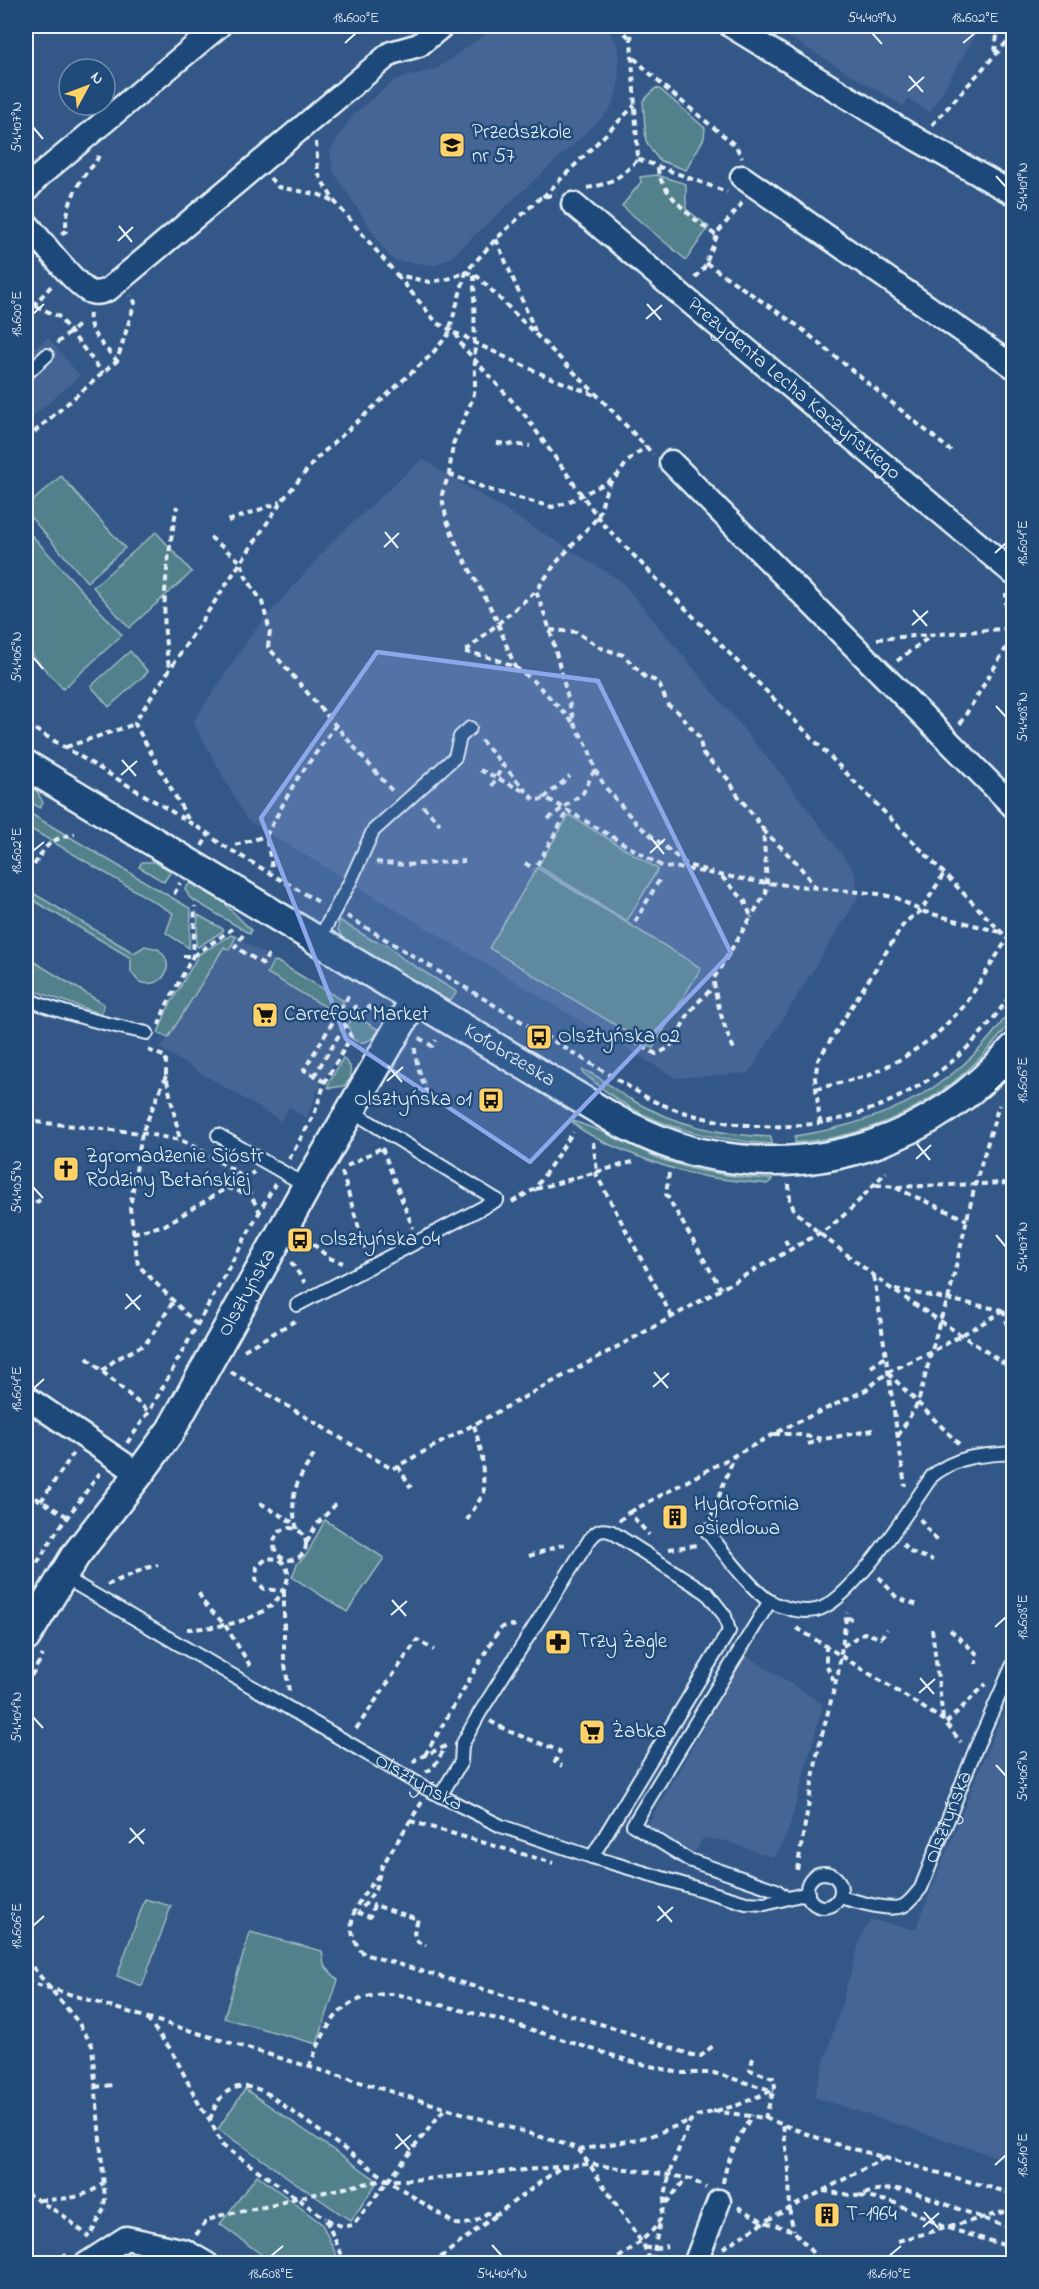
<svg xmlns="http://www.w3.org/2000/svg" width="1039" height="2289" font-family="'Indie Flower',sans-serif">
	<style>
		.built { fill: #456594 }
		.green { fill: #52818b; stroke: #9db9c2; stroke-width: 1.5 }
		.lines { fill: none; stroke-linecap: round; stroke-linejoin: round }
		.service-casing { stroke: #e8f1f8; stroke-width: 16 }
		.minor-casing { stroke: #e8f1f8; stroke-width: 27 }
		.tertiary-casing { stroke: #e8f1f8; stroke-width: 33 }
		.path { stroke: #e8f1f8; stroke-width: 4; stroke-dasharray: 6 4.5; stroke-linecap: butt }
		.service { stroke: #1f4a7a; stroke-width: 12 }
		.minor { stroke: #1f4a7a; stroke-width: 22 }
		.tertiary { stroke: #1f4a7a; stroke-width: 28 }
		.marked { fill: #8da8ea; fill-opacity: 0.2; stroke: #8da8ea; stroke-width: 4.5; stroke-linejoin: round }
		.ticks { fill: none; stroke: #e8f1f8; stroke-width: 2 }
		.labels { text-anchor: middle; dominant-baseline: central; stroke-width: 5; stroke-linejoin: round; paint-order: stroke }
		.poi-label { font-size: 21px; fill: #e8f1f8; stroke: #1f4a7a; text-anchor: start }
		.street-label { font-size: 21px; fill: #e8f1f8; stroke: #1f4a7a }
		.neatline { fill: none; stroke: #e8f1f8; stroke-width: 2 }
		.ticks-label { font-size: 15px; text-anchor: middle; fill: #e8f1f8 }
	</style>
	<rect width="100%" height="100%" fill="#335888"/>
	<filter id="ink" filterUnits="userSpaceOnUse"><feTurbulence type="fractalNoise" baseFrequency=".0167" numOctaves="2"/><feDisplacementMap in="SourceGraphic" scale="12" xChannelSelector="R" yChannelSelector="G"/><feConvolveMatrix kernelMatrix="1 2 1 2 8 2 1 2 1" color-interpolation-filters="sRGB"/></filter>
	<g filter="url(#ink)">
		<g class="built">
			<path d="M 496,26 L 606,26 L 618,46 L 619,82 L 614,102 L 606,114 L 450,258 L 435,265 L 397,261 L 389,256 L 381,245 L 333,171 L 330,150 L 354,114 L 395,80 L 438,68 Z"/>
			<path d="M 787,26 L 973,26 L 976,34 L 930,112 L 908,99 L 903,106 L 782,33 Z"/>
			<path d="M 26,335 L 36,347 L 48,338 L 80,376 L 26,422 Z"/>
			<path d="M 422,459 L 621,581 L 784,778 L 855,872 L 858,898 L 749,1073 L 676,1078 L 247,820 L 193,722 L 254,631 L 334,540 Z"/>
			<path d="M 236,937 L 347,1003 L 339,1016 L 349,1038 L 317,1092 L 307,1118 L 289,1107 L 281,1121 L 161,1049 L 224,947 L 229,950 Z"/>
			<path d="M 745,1655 L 823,1704 L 788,1832 L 774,1858 L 726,1841 L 703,1838 L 693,1855 L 652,1831 L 648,1824 Z"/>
			<path d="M 1013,1695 L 1014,1695 L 1013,2162 L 814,2097 L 862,1934 L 871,1920 L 915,1930 L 1009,1697 Z"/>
		</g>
		<g class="green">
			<path d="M 656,88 L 661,90 L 705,128 L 704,138 L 686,170 L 659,160 L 652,151 L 646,141 L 643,101 Z"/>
			<path d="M 657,175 L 686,184 L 686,209 L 709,227 L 686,260 L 622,206 L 641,182 L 640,177 Z"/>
			<path d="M 61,476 L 125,548 L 87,582 L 26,512 L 26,507 Z"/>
			<path d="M 26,529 L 122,635 L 63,689 L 26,648 Z"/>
			<path d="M 156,532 L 192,572 L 129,628 L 93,587 Z"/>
			<path d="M 130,651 L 148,672 L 109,707 L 91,686 Z"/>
			<path d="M 26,786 L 37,791 L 43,803 L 40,808 L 26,799 Z"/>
			<path d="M 26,811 L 191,909 L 189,948 L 166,933 L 173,913 L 26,826 Z"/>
			<path d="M 569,815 L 658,869 L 627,921 L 538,866 Z"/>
			<path d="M 142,862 L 155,862 L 171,871 L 164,882 L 139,867 Z"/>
			<path d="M 537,868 L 701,968 L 653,1048 L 489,948 Z"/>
			<path d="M 190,883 L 223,902 L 251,930 L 250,934 L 190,898 L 185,889 Z"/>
			<path d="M 26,889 L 134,953 L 145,946 L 158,949 C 178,965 163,990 139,982 L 131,972 L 131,958 L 26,896 Z"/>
			<path d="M 198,915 L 223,929 L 223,931 L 198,947 L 196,945 Z"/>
			<path d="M 339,920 L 372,940 L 387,945 L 403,959 L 457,992 L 450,1002 L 343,938 L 338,930 Z"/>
			<path d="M 231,935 L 236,937 L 229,950 L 224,947 L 168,1038 L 158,1033 L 167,1010 L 199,954 Z"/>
			<path d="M 26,957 L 104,1004 L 101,1014 L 26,988 Z"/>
			<path d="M 276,961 L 344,1001 L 338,1010 L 335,1009 L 334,1012 L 267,973 L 273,962 Z"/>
			<path d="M 1013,1006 C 1014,1023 1003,1032 992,1045 C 953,1091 896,1124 836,1137 C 823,1140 809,1141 795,1143 L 795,1136 C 887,1122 961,1087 1013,1006 Z"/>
			<path d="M 359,1009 L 364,1012 L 362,1020 L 379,1030 C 372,1041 364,1046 352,1039 L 348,1025 Z"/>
			<path d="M 343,1058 L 350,1066 L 351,1078 L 344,1086 L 330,1088 L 328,1087 L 329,1083 Z"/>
			<path d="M 583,1070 C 602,1076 613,1090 630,1099 C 676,1125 719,1135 771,1137 L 772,1144 C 721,1140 671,1132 626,1105 C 610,1096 596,1083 582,1072 Z"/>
			<path d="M 571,1120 L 603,1132 L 663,1160 L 696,1170 L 740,1177 L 772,1179 L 771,1181 L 767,1184 C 743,1181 717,1180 693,1174 C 667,1168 585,1140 571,1120 Z"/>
			<path d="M 325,1520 L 384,1558 L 347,1612 L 292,1577 L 297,1564 L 307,1554 Z"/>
			<path d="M 145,1899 L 171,1906 L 142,1986 L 117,1976 Z"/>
			<path d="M 250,1932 L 322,1951 L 324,1965 L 338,1980 L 317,2044 L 224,2018 Z"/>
			<path d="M 245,2089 L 378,2181 L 351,2221 L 218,2129 Z"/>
			<path d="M 257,2175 L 322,2224 L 340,2263 L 273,2263 L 220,2224 Z"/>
		</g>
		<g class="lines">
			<defs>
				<g id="service">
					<path d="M 26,374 L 47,355"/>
					<path d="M 318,941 L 350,882 L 373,831 L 455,757 L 460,737 L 470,728"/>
					<path d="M 26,999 C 65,1014 105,1024 147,1033"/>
					<path d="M 350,1110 L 497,1200"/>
					<path d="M 218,1135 L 307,1186"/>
					<path d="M 297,1305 L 497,1200"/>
					<path d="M 706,1530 C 721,1549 752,1591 771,1602 C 784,1608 801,1613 816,1610 C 850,1604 911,1506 932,1476 C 958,1455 982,1455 1014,1453"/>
					<path id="s1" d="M 62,1576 L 429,1790 L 501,1826 L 592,1857 L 746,1903 L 765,1904 L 808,1893"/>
					<path d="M 770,1601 L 633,1825 L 689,1860 L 776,1890 L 786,1898"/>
					<path d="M 440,1796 L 461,1762 L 462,1745 L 479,1714 L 590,1539 C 597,1531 601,1528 612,1532 L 707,1593 L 725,1616 L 729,1631 L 592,1857"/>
					<circle cx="824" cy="1890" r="17"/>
					<path id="s2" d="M 840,1897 C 855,1901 892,1913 905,1905 C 911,1901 916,1894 921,1888 L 976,1748 L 1014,1662"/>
				</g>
				<g id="minor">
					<path d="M 731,26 L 918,140 L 1014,194"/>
					<path d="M 742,177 L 1014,367"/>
					<path d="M 26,191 L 38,177 L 219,26"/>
					<path id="s3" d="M 573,204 L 1014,574"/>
					<path d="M 26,223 C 38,236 77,288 91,292 C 98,294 103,292 109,289 L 391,53 L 419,45 L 442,26"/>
					<path d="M 671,462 L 1014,807"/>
					<path d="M 26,1397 L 139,1474"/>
					<path d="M 86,2264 L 126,2238 L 185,2251 L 207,2264"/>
					<path d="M 695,2264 L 719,2201"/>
				</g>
				<g id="tertiary">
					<path id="s4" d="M 26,765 L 616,1120 C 643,1134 671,1147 701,1153 C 820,1179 934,1140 1014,1048"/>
					<path id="s5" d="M 26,1637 L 75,1556 L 139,1474 L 171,1430 L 307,1186 L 415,999"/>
				</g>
			</defs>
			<use href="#service" class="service-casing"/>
			<use href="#minor" class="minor-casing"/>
			<use href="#tertiary" class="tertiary-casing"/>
			<g class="path">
				<path d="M 617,26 L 631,39"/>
				<path d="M 1006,26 L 1014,32"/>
				<path d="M 995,52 L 998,26"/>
				<path d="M 634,58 L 663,86 L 736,146 L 742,158"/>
				<path d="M 932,125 L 1014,34"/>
				<path d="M 316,142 L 318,173 L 325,186 L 335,202 L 397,275 L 430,282 L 448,279 L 466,272 L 477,276 L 599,397 L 653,454"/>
				<path d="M 638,159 L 727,192"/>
				<path d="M 658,168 C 658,191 699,224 717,236"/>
				<path d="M 270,178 L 278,187 L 320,195 L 335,202"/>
				<path d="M 587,188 C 610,184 622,177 638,159 L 631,39 L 633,26"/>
				<path d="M 543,197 L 635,105"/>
				<path d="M 61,234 L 66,231 C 65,211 74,189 86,173 C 91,167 97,163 99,154"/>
				<path d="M 496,239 L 536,333"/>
				<path d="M 706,263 L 798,326 L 951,451"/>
				<path d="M 397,275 L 437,323 L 455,332 L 463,347 L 524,414 L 602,523 L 1014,945"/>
				<path d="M 474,275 L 475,388 L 473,398 L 453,444 L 449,474 L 442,494 L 443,503 L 447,521 L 457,546 L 495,616 L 515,667"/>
				<path d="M 695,278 L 704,268 L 719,231 L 743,202"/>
				<path d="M 26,302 L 58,316 L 103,373"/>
				<path d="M 90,313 C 87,333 104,345 117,361"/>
				<path d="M 26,314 L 52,285"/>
				<path d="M 454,333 L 464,336 L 473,342 L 546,376 L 595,395"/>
				<path d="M 57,343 L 80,324"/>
				<path d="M 26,439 L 117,361 L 135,302 L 130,296"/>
				<path d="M 497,443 L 530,446"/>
				<path d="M 449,474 L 490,490 L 552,507 L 566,503 L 608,482 L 618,475 L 627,462 L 646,446"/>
				<path d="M 228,521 L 281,502"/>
				<path d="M 210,537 L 241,562 L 246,577 L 262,602 L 270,631 L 268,647 L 393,792"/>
				<path d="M 1006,629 L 1006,593"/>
				<path d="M 550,630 L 576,632 L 601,648 L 623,655 L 646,678 L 654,680 L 660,686 L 668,705 L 678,712 L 699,737 L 703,754 L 729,780 L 736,793 L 756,819 L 763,829 L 767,883 L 766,893 L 751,917"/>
				<path d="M 877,639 L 1014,628"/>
				<path d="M 466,651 L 536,591"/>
				<path d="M 465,652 C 482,655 498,659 514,667 C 535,678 557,707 575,724"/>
				<path d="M 897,661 L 932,635"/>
				<path d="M 169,666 C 159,613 167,558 177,506"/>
				<path d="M 26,724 L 209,834 L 219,843 L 322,904"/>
				<path d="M 960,724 L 1014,635"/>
				<path d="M 481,740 L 534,800 L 548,799 L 665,868 L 673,867 L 767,883 L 879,894 L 897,898 L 921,911 L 1000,932"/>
				<path d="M 66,747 L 135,724"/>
				<path d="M 480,770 L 526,792"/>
				<path d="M 595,770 L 606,788 L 637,824 L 687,865 L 713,872"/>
				<path d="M 492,786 L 503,765"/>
				<path d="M 544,798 L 570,776"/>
				<path d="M 423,806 L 440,824"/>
				<path d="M 188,819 L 135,724 L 136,720 L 281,502 L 316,459 L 431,355 L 448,335 L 466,272 L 496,239 L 540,198 L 556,194"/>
				<path d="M 548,819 L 583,793 L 595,769 L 588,747 L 575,725 L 550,630 L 536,591 L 556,563 L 598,517 L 606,491 L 613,478"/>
				<path d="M 763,830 L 797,863 L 816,888"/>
				<path d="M 235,845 L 266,836"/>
				<path d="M 202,846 L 209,834"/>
				<path d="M 376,862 L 404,865 L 465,861"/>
				<path d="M 525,863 L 534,869"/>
				<path d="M 34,865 C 47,844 50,839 75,834"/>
				<path d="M 537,865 L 568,811"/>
				<path d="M 272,867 L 266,836 L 295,782 L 336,725"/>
				<path d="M 722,877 L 745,901 L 751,917 L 714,978 C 713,992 727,1039 736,1052"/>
				<path d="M 174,894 L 180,883"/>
				<path d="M 347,916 L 651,1100 C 787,1159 934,1118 1014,989"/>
				<path d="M 635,922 L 661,877"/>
				<path d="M 243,935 L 235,947 L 263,964 L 270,952"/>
				<path d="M 183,956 L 193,956 L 232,929"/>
				<path d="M 367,1006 L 380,1013"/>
				<path d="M 159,1025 L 165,1008 L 193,956 L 195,906"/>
				<path d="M 615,1031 L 656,1054 C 679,1046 677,1032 688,1015 C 694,1005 705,996 713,987"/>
				<path d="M 419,1038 L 432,1046 L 436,1040"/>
				<path d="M 415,1048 C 415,1065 424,1082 428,1098"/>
				<path d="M 148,1050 L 166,1057 L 166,1076 L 180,1140"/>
				<path d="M 166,1076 L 142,1133 L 130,1208 L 138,1265 L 198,1326"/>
				<path d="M 314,1076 L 345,1025"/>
				<path d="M 325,1082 L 304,1070 L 349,995"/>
				<path d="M 816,1089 L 870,1075 L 903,1058 L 935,1036 L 965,1005 L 1008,938"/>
				<path d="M 26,1121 L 142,1133 L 180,1140 L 194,1146 L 238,1173 L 260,1212"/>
				<path d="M 820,1124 L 815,1078 L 818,1060 L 905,922 L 921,911 L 943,875"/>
				<path d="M 593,1142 L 597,1171"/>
				<path d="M 382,1148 L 413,1228"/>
				<path d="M 289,1159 L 314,1115 L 325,1082 L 351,1037 L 345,1024 L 359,1001"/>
				<path d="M 347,1166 L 383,1147"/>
				<path d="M 342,1172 L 366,1252"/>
				<path d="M 595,1172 L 672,1317"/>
				<path d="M 669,1173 L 666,1194 L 721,1289"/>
				<path d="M 242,1180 L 254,1172"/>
				<path d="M 789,1184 L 790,1200 L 794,1210 L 819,1233 L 890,1288 L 1014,1370"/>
				<path d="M 876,1185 L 895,1187 L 1006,1183 L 1014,1184"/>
				<path d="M 227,1188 L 242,1192 L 247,1190"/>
				<path d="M 896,1188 L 967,1220"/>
				<path d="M 536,1189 L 636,1161"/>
				<path d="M 512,1202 L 535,1189 L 573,1132"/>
				<path d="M 26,1208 L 40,1200"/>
				<path d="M 133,1233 L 165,1225 L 227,1188 L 233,1176 L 238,1173"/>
				<path d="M 305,1237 L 329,1258 L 343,1263"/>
				<path d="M 785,1240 L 790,1249"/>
				<path d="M 291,1262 L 305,1283"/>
				<path d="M 874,1276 L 905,1486"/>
				<path d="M 895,1289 L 1002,1310"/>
				<path d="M 1012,1289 L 1014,1292"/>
				<path d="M 1003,1310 L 1014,1344"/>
				<path d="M 244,1350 L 295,1321"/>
				<path d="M 87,1358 L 149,1412"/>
				<path d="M 871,1367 L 885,1357"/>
				<path d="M 102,1371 L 115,1360 L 145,1344 L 152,1335 L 173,1302"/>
				<path d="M 231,1372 L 392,1469 L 672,1317 L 830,1227 L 851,1209 L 886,1172"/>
				<path d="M 888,1373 L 959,1444"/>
				<path d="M 774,1434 L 793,1434 L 824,1439 L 873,1430"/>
				<path d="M 898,1436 L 918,1403 L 940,1320 L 948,1300 L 975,1185 L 999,1105"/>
				<path d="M 127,1443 L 149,1412 L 275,1184"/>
				<path d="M 808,1444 L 821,1440"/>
				<path d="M 398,1466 L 411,1488"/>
				<path d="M 26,1492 L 68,1517"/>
				<path d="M 41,1501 L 73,1454"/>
				<path d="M 260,1503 L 295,1524"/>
				<path d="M 630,1512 L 787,1427 L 866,1390 L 888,1372 L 932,1352 L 1014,1305"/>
				<path d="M 711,1517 L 734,1457"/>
				<path d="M 920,1519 L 938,1543"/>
				<path d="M 467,1520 L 484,1493 L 482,1455 L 474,1425"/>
				<path d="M 619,1521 L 629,1512 L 649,1535"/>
				<circle cx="290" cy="1544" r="16"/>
				<path d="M 297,1529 C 288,1495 296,1482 314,1455"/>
				<path d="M 307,1542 L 316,1525 L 338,1502"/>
				<path d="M 903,1544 L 910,1552 L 933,1560"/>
				<path d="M 669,1549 L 697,1545"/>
				<path d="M 529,1556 L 568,1543"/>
				<path d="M 879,1577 L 897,1598 L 918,1605"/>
				<path d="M 26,1581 L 57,1531 L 100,1473"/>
				<path d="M 107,1585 L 146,1568 L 158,1565"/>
				<path d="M 284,1591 L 284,1658 L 289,1691"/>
				<path d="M 199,1593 L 203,1602 L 225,1625 L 251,1667"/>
				<path d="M 846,1618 L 854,1619"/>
				<path d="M 797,1628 L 943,1720 L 961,1742"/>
				<path d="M 187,1629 C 219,1628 273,1621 286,1584 C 290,1574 288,1566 279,1559 L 267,1558 L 257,1567 L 256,1580 L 264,1589 L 284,1591"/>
				<path d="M 932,1629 L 943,1719"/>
				<path d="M 950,1630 L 976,1653 L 976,1664"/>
				<path d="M 826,1645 L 826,1664 L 835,1684"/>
				<path d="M 843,1646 L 864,1633 L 881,1638 L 887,1629"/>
				<path d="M 26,1685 L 43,1655"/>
				<path d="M 490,1721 L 508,1731 L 560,1751 L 555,1762 L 562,1766"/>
				<path d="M 946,1723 L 986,1684"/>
				<path d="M 356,1729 L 417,1640 L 434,1650"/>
				<path d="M 425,1755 L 495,1636 L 502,1627 L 513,1625 L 514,1628"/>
				<path d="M 413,1763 L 416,1759 L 446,1746"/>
				<path d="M 426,1772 L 433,1768 L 445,1748"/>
				<path d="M 422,1802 L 382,1866 L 375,1890 L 359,1913 L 370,1917 L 374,1905 L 418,1919 L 414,1933 L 418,1942 L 426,1945"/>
				<path d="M 410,1821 L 553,1863"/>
				<path d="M 797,1870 L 818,1750 L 838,1674 L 847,1612"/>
				<path d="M 379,1875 C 360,1898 337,1925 364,1954 L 614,2028 L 692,2055 L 701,2056 L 714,2045"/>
				<path d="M 26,1959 L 78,2022 L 92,2045 L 105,2199 L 103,2211 L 91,2234"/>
				<path d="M 26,1981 L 571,2146 L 579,2150 L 589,2164 L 644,2246 L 651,2264"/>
				<path d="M 147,2019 L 172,2051 L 201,2108 L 210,2120 L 222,2145 L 325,2218"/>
				<path d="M 753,2058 L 750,2070 L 773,2078 L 775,2086 L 765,2118"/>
				<path d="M 309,2067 C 328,2021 341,1993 396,1994 L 501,2020 L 633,2062 L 680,2073 L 714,2073 L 774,2091"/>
				<path d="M 95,2087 L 113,2085"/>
				<path d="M 713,2111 L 765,2118 L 829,2142 L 1014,2194"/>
				<path d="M 210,2120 C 219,2090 236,2079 265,2092 L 389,2181 L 455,2224 C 469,2225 477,2222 487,2213 L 497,2214 L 564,2165"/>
				<path d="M 783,2125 L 789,2170 L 790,2216 L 794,2230"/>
				<path d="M 579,2150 L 648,2137 L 689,2121"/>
				<path d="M 723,2183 C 727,2157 739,2137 752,2115"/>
				<path d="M 823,2191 L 857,2196 L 877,2190 L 897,2189 L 914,2192 L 1014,2230"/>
				<path d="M 26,2193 L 64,2216 L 89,2237"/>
				<path d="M 860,2196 L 893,2202 L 944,2227 L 1014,2248"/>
				<path d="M 40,2200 C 64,2199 85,2199 103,2183"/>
				<path d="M 666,2203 L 686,2179"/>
				<path d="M 738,2207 L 764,2222 L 794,2231 L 822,2264"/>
				<path d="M 196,2235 L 206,2221 L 222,2215 L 274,2205 L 296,2198 L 378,2181 L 426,2179 L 589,2164 L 670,2175 L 691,2179 L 706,2188"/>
				<path d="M 898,2241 L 1014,2209"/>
				<path d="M 644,2247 L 654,2249 L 667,2246"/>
				<path d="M 723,2248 L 764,2222 L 884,2158"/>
				<path d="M 652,2261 L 660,2221"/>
				<path d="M 53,2264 L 66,2254"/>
				<path d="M 346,2264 L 325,2218 C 335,2224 343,2229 354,2224 L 445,2108"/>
				<path d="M 432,2264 L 496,2215"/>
				<path d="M 610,2264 L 640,2242 L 653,2230 L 661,2218 L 670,2171 L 690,2121 L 697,2116 L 738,2105 L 771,2091"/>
			</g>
			<use href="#service" class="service"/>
			<use href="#minor" class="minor"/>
			<use href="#tertiary" class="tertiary"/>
		</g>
	</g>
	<path class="marked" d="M 377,652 L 598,681 L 731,953 L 530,1162 L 346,1039 L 261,818 Z"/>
	<path class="ticks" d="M 872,33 L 882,44M 345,43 L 356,33M 963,43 L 975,33M 909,76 L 923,92M 908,91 L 924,77M 33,127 L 43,139M 996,176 L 1006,187M 119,226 L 132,242M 118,241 L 133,227M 647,304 L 661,320M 33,314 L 44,304M 646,319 L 662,305M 385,532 L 398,548M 384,547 L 399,533M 995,553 L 1006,543M 913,610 L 927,626M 912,625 L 928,611M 33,657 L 43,669M 996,706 L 1006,717M 122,760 L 136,776M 121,775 L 137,761M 651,838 L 664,854M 33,851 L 44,842M 650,853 L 665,839M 388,1066 L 402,1082M 387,1081 L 403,1067M 995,1090 L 1006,1080M 917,1144 L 930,1160M 916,1159 L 931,1145M 33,1187 L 43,1198M 996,1235 L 1006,1247M 126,1294 L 140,1310M 125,1309 L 141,1295M 654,1372 L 668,1388M 653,1387 L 669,1373M 33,1389 L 44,1379M 392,1600 L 406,1616M 391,1615 L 407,1601M 995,1627 L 1006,1617M 920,1678 L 934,1694M 919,1693 L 935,1679M 33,1717 L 43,1728M 996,1765 L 1006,1776M 130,1828 L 144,1844M 129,1843 L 145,1829M 658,1906 L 672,1922M 657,1921 L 673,1907M 33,1926 L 44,1916M 396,2134 L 410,2150M 395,2149 L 411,2135M 995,2165 L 1006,2155M 924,2212 L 938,2228M 923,2227 L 939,2213M 492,2245 L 502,2256M 271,2256 L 283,2246M 889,2256 L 901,2246"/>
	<defs>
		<symbol id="school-square" viewBox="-11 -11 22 22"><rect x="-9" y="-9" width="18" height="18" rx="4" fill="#ffd166" stroke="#1f4a7a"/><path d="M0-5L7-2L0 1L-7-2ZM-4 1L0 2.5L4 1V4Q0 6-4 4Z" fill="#111"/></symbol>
		<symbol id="supermarket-square" viewBox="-11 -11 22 22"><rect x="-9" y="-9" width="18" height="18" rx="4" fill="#ffd166" stroke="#1f4a7a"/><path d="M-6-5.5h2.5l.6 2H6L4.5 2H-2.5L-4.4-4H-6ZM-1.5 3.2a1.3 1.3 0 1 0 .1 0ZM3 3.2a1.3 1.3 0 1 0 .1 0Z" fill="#111"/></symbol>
		<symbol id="bus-square" viewBox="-11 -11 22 22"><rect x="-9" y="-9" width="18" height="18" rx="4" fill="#ffd166" stroke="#1f4a7a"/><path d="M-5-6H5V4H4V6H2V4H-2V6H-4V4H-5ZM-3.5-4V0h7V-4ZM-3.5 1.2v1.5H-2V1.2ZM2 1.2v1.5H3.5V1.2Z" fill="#111"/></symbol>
		<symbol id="church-square" viewBox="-11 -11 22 22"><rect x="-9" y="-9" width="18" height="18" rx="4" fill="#ffd166" stroke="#1f4a7a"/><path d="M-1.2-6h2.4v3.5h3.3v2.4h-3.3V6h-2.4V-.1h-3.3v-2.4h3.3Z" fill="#111"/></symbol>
		<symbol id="building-square" viewBox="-11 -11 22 22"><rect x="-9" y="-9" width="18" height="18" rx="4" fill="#ffd166" stroke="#1f4a7a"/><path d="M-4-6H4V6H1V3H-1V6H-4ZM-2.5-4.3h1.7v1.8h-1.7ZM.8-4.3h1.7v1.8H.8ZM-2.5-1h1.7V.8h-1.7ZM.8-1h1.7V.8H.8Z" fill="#111"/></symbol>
		<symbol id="pharmacy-square" viewBox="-11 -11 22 22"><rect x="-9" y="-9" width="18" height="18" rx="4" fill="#ffd166" stroke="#1f4a7a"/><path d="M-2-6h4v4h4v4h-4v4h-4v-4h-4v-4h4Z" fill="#111"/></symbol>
	</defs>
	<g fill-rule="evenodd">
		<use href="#school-square" x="437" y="130" width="30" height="30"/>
		<use href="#supermarket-square" x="250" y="1000" width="30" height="30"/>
		<use href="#bus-square" x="524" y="1022" width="30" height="30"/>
		<use href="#bus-square" x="476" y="1085" width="30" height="30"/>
		<use href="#church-square" x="51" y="1154" width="30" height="30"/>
		<use href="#bus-square" x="285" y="1225" width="30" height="30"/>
		<use href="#building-square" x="660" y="1502" width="30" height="30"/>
		<use href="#pharmacy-square" x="543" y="1627" width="30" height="30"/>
		<use href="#supermarket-square" x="577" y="1717" width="30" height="30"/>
		<use href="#building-square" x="812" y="2200" width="30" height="30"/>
	</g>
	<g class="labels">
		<g class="poi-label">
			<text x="472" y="133">Przedszkole<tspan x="472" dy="24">nr 57</tspan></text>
			<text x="284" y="1015">Carrefour Market</text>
			<text x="558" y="1037">Olsztyńska 02</text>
			<text x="472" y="1100" text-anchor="end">Olsztyńska 01</text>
			<text x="86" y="1157">Zgromadzenie Sióstr<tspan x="86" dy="24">Rodziny Betańskiej</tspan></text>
			<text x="320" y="1240">Olsztyńska 04</text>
			<text x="694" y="1505">Hydrofornia<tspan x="694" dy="24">osiedlowa</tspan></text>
			<text x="578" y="1642">Trzy Żagle</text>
			<text x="612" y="1732">Żabka</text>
			<text x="846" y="2215">T-1964</text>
		</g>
		<g class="street-label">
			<text stroke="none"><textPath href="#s3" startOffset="288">Prezydenta Lecha Kaczyńskiego</textPath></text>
			<text stroke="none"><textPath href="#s4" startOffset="564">Kołobrzeska</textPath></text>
			<text stroke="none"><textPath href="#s5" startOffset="410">Olsztyńska</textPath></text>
			<text stroke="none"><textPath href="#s1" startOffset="412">Olsztyńska</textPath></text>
			<text stroke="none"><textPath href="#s2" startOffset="166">Olsztyńska</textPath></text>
		</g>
	</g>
	<rect width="1039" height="2289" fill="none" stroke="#1f4a7a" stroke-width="66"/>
	<g transform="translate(87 87) rotate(49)"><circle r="28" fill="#1f4a7a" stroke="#6f8dac" stroke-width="1.5"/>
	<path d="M0-4.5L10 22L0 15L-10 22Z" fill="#ffd166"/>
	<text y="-9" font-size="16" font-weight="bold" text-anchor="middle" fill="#e8f1f8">N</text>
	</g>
	<rect x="33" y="33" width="973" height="2223" class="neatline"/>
	<g class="ticks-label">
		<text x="356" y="22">18.600°E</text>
		<text x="872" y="22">54.409°N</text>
		<text x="975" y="22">18.602°E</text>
		<text transform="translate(16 127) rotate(-90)" y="5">54.407°N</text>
		<text transform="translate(1022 187) rotate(-90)" y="5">54.409°N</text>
		<text transform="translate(16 314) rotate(-90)" y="5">18.600°E</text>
		<text transform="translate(1022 543) rotate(-90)" y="5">18.604°E</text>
		<text transform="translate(16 657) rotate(-90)" y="5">54.406°N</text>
		<text transform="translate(1022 717) rotate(-90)" y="5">54.408°N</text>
		<text transform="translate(16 851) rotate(-90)" y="5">18.602°E</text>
		<text transform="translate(1022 1080) rotate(-90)" y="5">18.606°E</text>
		<text transform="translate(16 1187) rotate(-90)" y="5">54.405°N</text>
		<text transform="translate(1022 1247) rotate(-90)" y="5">54.407°N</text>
		<text transform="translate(16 1389) rotate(-90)" y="5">18.604°E</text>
		<text transform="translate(1022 1617) rotate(-90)" y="5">18.608°E</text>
		<text transform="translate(16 1717) rotate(-90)" y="5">54.404°N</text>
		<text transform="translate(1022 1776) rotate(-90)" y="5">54.406°N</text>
		<text transform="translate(16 1926) rotate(-90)" y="5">18.606°E</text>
		<text transform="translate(1022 2155) rotate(-90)" y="5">18.610°E</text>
		<text x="271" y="2278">18.608°E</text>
		<text x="502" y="2278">54.404°N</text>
		<text x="889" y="2278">18.610°E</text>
	</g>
</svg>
